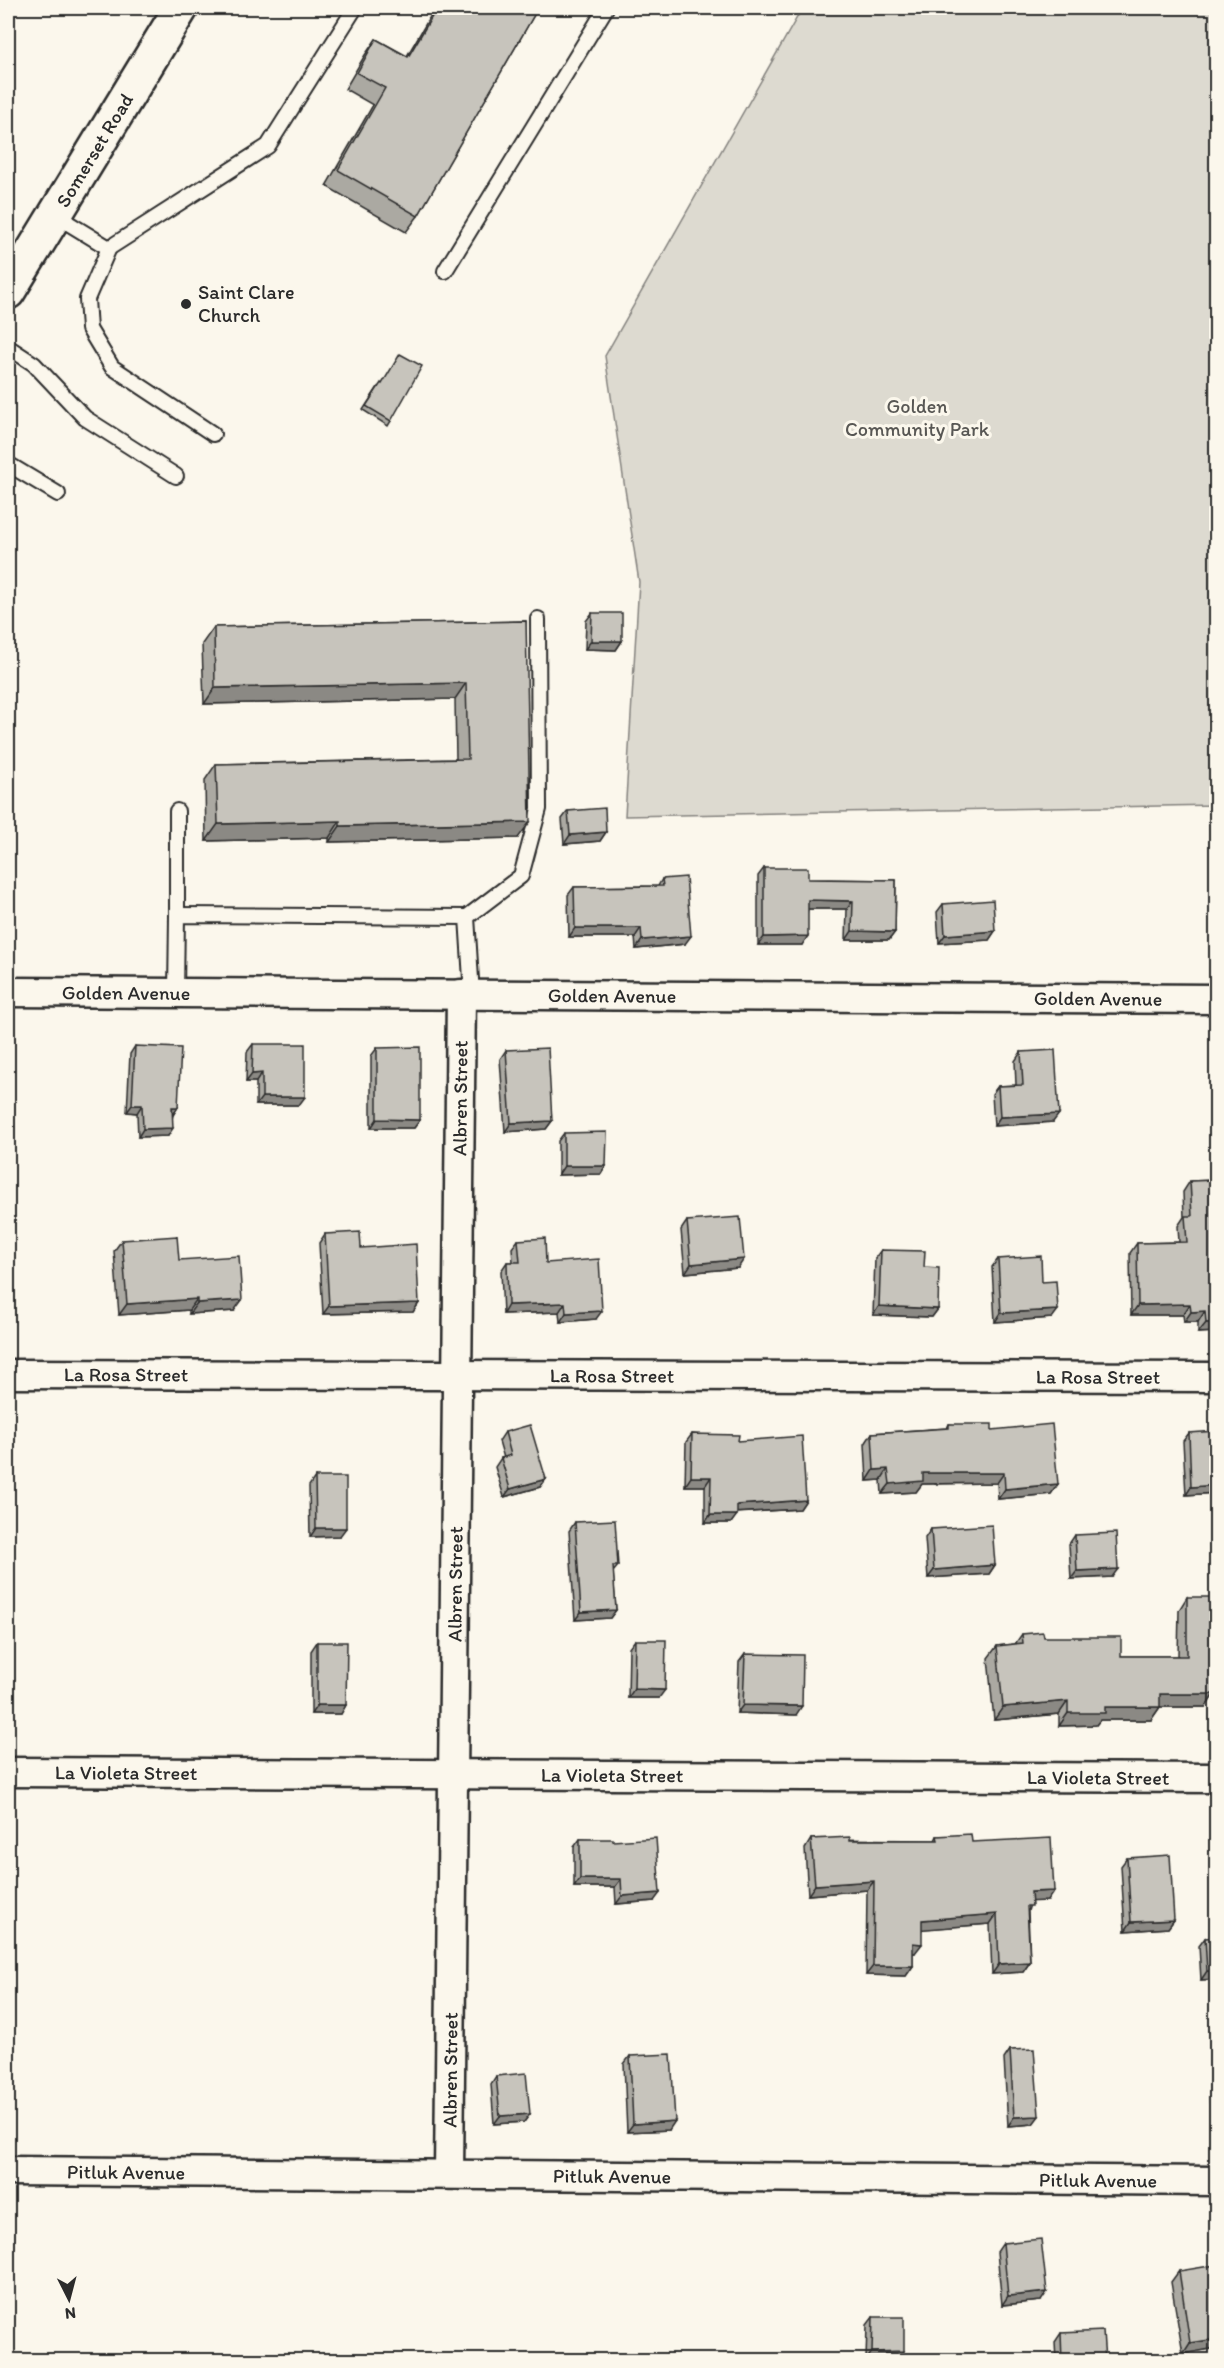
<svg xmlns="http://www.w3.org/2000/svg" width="1224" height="2368" font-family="Itim,sans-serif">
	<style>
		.park { fill: #dddad0; stroke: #84827e; stroke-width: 1.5 }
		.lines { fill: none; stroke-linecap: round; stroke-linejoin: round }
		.service-casing { stroke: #2b2b2b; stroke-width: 18 }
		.minor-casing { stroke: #2b2b2b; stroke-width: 33 }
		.secondary-casing { stroke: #2b2b2b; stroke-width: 38 }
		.service { stroke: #fbf7ec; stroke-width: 14 }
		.minor { stroke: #fbf7ec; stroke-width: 28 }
		.secondary { stroke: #fbf7ec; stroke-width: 33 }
		.wall { fill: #aba9a2; stroke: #2b2b2b; stroke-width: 1.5 }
		.shaded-wall { fill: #8b8984; stroke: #2b2b2b; stroke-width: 1.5 }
		.building { fill: #c7c4bc; stroke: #2b2b2b; stroke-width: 1.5 }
		.poi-dot { fill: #2b2b2b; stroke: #fbf7ec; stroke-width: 2 }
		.labels { text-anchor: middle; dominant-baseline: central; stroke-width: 6; stroke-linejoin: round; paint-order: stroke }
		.street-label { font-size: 20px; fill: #2b2b2b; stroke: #fbf7ec }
		.poi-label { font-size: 20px; fill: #2b2b2b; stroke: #fbf7ec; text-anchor: start }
		.park-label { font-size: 20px; fill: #585754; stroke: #fbf7ec }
	</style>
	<rect width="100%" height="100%" fill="#fbf7ec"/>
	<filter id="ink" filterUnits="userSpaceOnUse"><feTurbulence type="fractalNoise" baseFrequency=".0167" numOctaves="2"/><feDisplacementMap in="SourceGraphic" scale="12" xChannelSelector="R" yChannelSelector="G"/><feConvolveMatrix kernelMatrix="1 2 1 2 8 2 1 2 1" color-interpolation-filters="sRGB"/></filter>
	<g filter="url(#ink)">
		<path class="park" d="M 798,8 L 1216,8 L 1216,805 L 625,816 L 639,582 L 605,356 L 800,12 Z"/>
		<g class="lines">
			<defs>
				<g id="service">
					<path d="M 55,215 L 109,248 L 268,146 L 355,8"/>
					<path d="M 109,248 L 87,299 L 89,329 L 112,367 L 213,434"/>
					<path d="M 445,271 L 606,8"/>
					<path d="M 8,347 L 34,364 L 85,418 L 176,476"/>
					<path d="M 8,464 L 58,494"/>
					<path d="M 177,811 L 177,915"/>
					<path d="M 467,917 L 521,876 L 539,809 L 538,619"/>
					<path d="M 176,993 L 177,915 L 467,917 L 472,995"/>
				</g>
				<g id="minor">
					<path id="s1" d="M 8,992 L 1216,999"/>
					<path id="s2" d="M 8,1374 L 1216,1377"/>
					<path id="s3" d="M 8,1772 L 1216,1778"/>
					<path id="s4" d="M 8,2171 L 1216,2181"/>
					<path id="s5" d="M 449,2174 L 461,994"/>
				</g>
				<g id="secondary">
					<path id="s6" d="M 8,292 L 181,8"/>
				</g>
			</defs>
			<use href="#service" class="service-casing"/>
			<use href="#minor" class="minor-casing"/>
			<use href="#secondary" class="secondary-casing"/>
			<use href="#service" class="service"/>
			<use href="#minor" class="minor"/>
			<use href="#secondary" class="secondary"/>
		</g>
		<g class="wall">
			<path d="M 435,8 L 538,8 L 418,216 L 406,232 L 326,186 L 373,105 L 345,89 L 365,55 L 376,39 L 407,56 Z"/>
			<path d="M 378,387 L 391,421 L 388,426 L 363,410 Z"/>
			<path d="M 592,613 L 622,641 L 616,650 L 585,649 L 586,621 Z"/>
			<path d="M 526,621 L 518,838 L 329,842 L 329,838 L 206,841 L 205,780 L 216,764 L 456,759 L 455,699 L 204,704 L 202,644 L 214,627 Z"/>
			<path d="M 568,811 L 606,832 L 600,841 L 564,844 L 562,819 Z"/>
			<path d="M 764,868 L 808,879 L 896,880 L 895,932 L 889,940 L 846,940 L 847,909 L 808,909 L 802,945 L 758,945 L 758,876 Z"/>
			<path d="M 662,879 L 685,944 L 636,949 L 635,937 L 569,937 L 568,895 L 574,887 L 658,886 Z"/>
			<path d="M 943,904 L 995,931 L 989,940 L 939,943 L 937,912 Z"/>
			<path d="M 253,1044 L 299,1105 L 256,1105 L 256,1082 L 246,1082 L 247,1052 Z"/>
			<path d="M 135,1046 L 178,1107 L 173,1115 L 168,1136 L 138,1137 L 137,1113 L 127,1112 L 130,1054 Z"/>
			<path d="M 377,1048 L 420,1120 L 414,1128 L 371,1128 L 371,1056 Z"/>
			<path d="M 506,1050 L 552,1121 L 546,1129 L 505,1132 L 500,1059 Z"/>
			<path d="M 1021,1052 L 1053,1122 L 994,1126 L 992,1094 L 998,1086 L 1016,1085 L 1015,1061 Z"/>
			<path d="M 1216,1058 L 1216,1098 L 1215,1060 Z"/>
			<path d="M 564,1133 L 606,1166 L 601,1174 L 558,1175 L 558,1141 Z"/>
			<path d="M 1216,1180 L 1216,1332 L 1198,1333 L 1198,1322 L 1184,1322 L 1183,1315 L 1131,1315 L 1130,1253 L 1137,1243 L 1179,1242 L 1178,1226 L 1184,1217 L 1183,1192 L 1190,1181 Z"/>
			<path d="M 687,1221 L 738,1268 L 685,1273 L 681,1230 Z"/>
			<path d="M 325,1234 L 361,1248 L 419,1303 L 413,1312 L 323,1314 L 319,1243 Z"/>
			<path d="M 122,1240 L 179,1260 L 234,1311 L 189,1314 L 189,1310 L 119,1315 L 114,1251 Z"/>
			<path d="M 518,1240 L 546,1263 L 596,1319 L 560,1322 L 559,1312 L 503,1314 L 501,1271 L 507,1262 L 513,1262 L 512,1248 Z"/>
			<path d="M 881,1250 L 924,1267 L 938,1309 L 932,1317 L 873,1315 L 875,1258 Z"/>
			<path d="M 998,1259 L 1042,1282 L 1052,1318 L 995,1322 L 992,1267 Z"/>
			<path d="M 949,1424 L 992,1430 L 1058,1484 L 1051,1494 L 998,1499 L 997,1483 L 922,1484 L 916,1492 L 882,1494 L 881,1480 L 867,1481 L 865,1444 L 872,1433 L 947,1428 Z"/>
			<path d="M 505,1432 L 546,1479 L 540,1487 L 504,1497 L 495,1467 L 501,1458 L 504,1458 L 499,1441 Z"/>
			<path d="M 1189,1433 L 1216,1493 L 1186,1495 L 1183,1441 Z"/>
			<path d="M 692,1434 L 738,1441 L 806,1500 L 800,1509 L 737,1513 L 731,1523 L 705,1523 L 705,1486 L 685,1486 L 686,1442 Z"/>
			<path d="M 315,1477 L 340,1536 L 310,1537 L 309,1486 Z"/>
			<path d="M 575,1522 L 618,1566 L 613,1572 L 616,1610 L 610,1618 L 575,1620 L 569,1531 Z"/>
			<path d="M 931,1529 L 995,1565 L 989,1574 L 928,1578 L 925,1538 Z"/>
			<path d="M 1075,1535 L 1112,1577 L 1071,1579 L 1069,1544 Z"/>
			<path d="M 1187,1597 L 1214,1694 L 1206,1707 L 1160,1707 L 1151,1720 L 1100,1720 L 1096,1725 L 1059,1726 L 1059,1714 L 994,1720 L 988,1658 L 997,1646 L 1015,1644 L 1022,1634 L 1044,1637 L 1121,1656 L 1178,1656 L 1179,1610 Z"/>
			<path d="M 635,1640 L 659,1698 L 628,1698 L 629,1648 Z"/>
			<path d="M 317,1642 L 346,1705 L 341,1714 L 311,1714 L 311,1651 Z"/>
			<path d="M 745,1654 L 796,1715 L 737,1713 L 739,1662 Z"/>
			<path d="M 937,1836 L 972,1842 L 1047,1901 L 1031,1901 L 1028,1911 L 1030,1962 L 1023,1972 L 992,1974 L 990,1924 L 922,1929 L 915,1953 L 913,1953 L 913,1966 L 906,1976 L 866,1975 L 867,1890 L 808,1895 L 805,1849 L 811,1839 L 935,1840 Z"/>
			<path d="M 580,1839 L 613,1841 L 654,1901 L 616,1904 L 615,1887 L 574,1887 L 574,1847 Z"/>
			<path d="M 1127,1858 L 1174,1920 L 1168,1928 L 1125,1931 L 1121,1866 Z"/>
			<path d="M 1205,1938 L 1216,1979 L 1201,1980 L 1199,1946 Z"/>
			<path d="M 1010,2050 L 1033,2124 L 1008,2126 L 1004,2059 Z"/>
			<path d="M 1216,2051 L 1216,2110 L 1210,2110 L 1208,2068 L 1211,2064 L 1210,2059 Z"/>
			<path d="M 630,2056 L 669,2130 L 627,2132 L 624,2064 Z"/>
			<path d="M 496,2076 L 530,2114 L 524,2122 L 494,2124 L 491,2084 Z"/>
			<path d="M 1003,2243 L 1041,2301 L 1002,2305 L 997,2252 Z"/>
			<path d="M 1179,2271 L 1216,2348 L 1183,2354 L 1171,2282 Z"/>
			<path d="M 873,2317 L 898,2360 L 866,2360 L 867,2325 Z"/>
			<path d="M 1061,2333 L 1105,2361 L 1056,2361 L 1055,2342 Z"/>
		</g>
		<g class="shaded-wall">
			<path d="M 591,641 L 622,641 L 616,650 L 585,649 Z"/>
			<path d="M 466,683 L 455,699 L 204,704 L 215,688 Z"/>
			<path d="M 340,821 L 329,838 L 206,841 L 218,824 Z"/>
			<path d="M 530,822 L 518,838 L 329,842 L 340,826 Z"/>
			<path d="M 606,832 L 600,841 L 564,844 L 570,835 Z"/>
			<path d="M 808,900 L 853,901 L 847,909 L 802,909 Z"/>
			<path d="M 575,928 L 641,928 L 635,937 L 569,937 Z"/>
			<path d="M 852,931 L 895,932 L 889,940 L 846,940 Z"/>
			<path d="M 995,931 L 989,940 L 939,943 L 945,935 Z"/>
			<path d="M 691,936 L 685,944 L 636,949 L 642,940 Z"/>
			<path d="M 808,936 L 802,945 L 758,945 L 764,937 Z"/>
			<path d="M 262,1073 L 256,1082 L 246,1082 L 252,1074 Z"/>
			<path d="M 262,1097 L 305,1097 L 299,1105 L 256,1105 Z"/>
			<path d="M 132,1105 L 142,1105 L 137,1113 L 127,1112 Z"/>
			<path d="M 172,1107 L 178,1107 L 173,1115 Z"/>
			<path d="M 1059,1114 L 1053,1122 L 994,1126 L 1000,1117 Z"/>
			<path d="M 377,1119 L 420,1120 L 414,1128 L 371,1128 Z"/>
			<path d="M 552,1121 L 546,1129 L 505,1132 L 511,1123 Z"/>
			<path d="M 173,1128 L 168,1136 L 138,1137 L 143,1129 Z"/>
			<path d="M 564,1166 L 606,1166 L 601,1174 L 558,1175 Z"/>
			<path d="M 744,1259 L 738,1268 L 685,1273 L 691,1264 Z"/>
			<path d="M 197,1299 L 189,1310 L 119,1315 L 127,1304 Z"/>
			<path d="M 242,1300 L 234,1311 L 189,1314 L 197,1303 Z"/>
			<path d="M 419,1303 L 413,1312 L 323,1314 L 329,1306 Z"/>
			<path d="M 565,1303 L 559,1312 L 503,1314 L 508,1305 Z"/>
			<path d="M 1190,1304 L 1183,1315 L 1131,1315 L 1138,1305 Z"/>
			<path d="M 879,1306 L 938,1309 L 932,1317 L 873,1315 Z"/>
			<path d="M 1058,1310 L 1052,1318 L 995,1322 L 1001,1313 Z"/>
			<path d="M 602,1311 L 596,1319 L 560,1322 L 566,1313 Z"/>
			<path d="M 1205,1311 L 1198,1322 L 1184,1322 L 1191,1312 Z"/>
			<path d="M 1216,1322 L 1216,1332 L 1198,1333 L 1206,1323 Z"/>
			<path d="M 888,1469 L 881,1480 L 867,1481 L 874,1470 Z"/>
			<path d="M 923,1473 L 1004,1473 L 997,1483 L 922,1484 L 916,1492 L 882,1494 L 890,1484 Z"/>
			<path d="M 691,1477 L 711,1477 L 705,1486 L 685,1486 Z"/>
			<path d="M 546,1479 L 540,1487 L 504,1497 L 510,1489 Z"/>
			<path d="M 1058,1484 L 1051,1494 L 998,1499 L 1005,1489 Z"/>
			<path d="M 1216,1485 L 1216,1493 L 1186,1495 L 1191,1487 Z"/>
			<path d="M 806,1500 L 800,1509 L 731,1513 L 737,1505 Z"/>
			<path d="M 710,1515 L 737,1515 L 731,1523 L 705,1523 Z"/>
			<path d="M 316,1528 L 346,1528 L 340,1536 L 310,1537 Z"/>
			<path d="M 995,1565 L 989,1574 L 928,1578 L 934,1570 Z"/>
			<path d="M 1118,1569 L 1112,1577 L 1071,1579 L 1077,1571 Z"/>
			<path d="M 616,1610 L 610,1618 L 575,1620 L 581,1612 Z"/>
			<path d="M 634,1689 L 665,1690 L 659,1698 L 628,1698 Z"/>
			<path d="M 1160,1694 L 1214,1694 L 1206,1707 L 1152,1707 Z"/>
			<path d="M 1068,1701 L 1059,1714 L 994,1720 L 1003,1707 Z"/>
			<path d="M 317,1705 L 346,1705 L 341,1714 L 311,1714 Z"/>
			<path d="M 743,1705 L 802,1706 L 796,1715 L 737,1713 Z"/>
			<path d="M 1105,1707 L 1160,1707 L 1151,1720 L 1100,1720 L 1096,1725 L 1059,1726 L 1068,1713 Z"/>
			<path d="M 580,1879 L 621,1879 L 615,1887 L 574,1887 Z"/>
			<path d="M 874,1881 L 867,1890 L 808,1895 L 815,1885 Z"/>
			<path d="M 1054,1891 L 1047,1901 L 1024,1902 L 1031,1892 Z"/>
			<path d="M 660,1893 L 654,1901 L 616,1904 L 622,1896 Z"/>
			<path d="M 997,1914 L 990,1924 L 915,1930 L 922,1920 Z"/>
			<path d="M 1174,1920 L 1168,1928 L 1125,1931 L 1131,1922 Z"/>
			<path d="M 913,1943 L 922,1944 L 915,1953 L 906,1953 Z"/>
			<path d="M 1030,1962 L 1023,1972 L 992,1974 L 999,1964 Z"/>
			<path d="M 873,1966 L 913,1966 L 906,1976 L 866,1975 Z"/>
			<path d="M 1207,1971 L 1216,1971 L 1216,1979 L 1201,1980 Z"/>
			<path d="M 1216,2101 L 1216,2110 L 1210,2110 Z"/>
			<path d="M 530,2114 L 524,2122 L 494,2124 L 500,2116 Z"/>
			<path d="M 1039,2116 L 1033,2124 L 1008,2126 L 1014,2117 Z"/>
			<path d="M 675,2121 L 669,2130 L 627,2132 L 633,2124 Z"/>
			<path d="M 1047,2292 L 1041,2301 L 1002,2305 L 1008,2296 Z"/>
			<path d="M 1216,2339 L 1216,2348 L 1183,2354 L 1190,2343 Z"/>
			<path d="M 904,2351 L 898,2360 L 866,2360 L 872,2352 Z"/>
		</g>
		<g class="building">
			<path d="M 437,8 L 538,8 L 418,216 L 338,170 L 385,88 L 357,73 L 376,39 L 408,57 Z"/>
			<path d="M 400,354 L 422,366 L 391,421 L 366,406 L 381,383 L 382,384 Z"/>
			<path d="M 592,613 L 622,613 L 622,641 L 591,641 Z"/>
			<path d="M 526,621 L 530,822 L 340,826 L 340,821 L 218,824 L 216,764 L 468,759 L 466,683 L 215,688 L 214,627 Z"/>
			<path d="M 605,808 L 606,832 L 570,835 L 568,811 Z"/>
			<path d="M 764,868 L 808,868 L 808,879 L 896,880 L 895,932 L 852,931 L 853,901 L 808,900 L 808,936 L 764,937 Z"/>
			<path d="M 686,877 L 691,936 L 642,940 L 641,928 L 575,928 L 574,887 L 663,886 L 662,879 Z"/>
			<path d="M 993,900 L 995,931 L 945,935 L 943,904 Z"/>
			<path d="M 253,1044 L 305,1044 L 305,1097 L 262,1097 L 262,1073 L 252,1074 Z"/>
			<path d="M 135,1046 L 181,1048 L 178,1107 L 172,1107 L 173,1128 L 143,1129 L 142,1105 L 132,1105 Z"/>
			<path d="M 420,1047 L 420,1120 L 377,1119 L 377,1048 Z"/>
			<path d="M 548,1048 L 552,1121 L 511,1123 L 506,1050 Z"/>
			<path d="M 1055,1050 L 1059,1114 L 1000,1117 L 998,1086 L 1023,1085 L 1021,1052 Z"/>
			<path d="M 607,1132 L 606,1166 L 564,1166 L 564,1133 Z"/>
			<path d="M 1216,1180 L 1216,1322 L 1206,1323 L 1205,1311 L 1191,1312 L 1190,1304 L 1138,1305 L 1137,1243 L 1187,1242 L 1185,1216 L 1192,1216 L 1190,1181 Z"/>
			<path d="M 740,1217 L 744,1259 L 691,1264 L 687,1221 Z"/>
			<path d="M 360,1232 L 361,1248 L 416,1244 L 419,1303 L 329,1306 L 325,1234 Z"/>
			<path d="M 177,1236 L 179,1260 L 239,1256 L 242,1300 L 197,1303 L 197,1299 L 127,1304 L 122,1240 Z"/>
			<path d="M 545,1238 L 546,1263 L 599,1259 L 602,1311 L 566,1313 L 565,1303 L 508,1305 L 507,1262 L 520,1262 L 518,1240 Z"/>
			<path d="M 881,1250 L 925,1251 L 924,1267 L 939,1268 L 938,1309 L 879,1306 Z"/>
			<path d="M 1041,1256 L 1042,1282 L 1056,1281 L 1058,1310 L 1001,1313 L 998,1259 Z"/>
			<path d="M 949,1424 L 992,1424 L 992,1430 L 1052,1424 L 1058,1484 L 1005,1489 L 1004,1473 L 923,1473 L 923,1481 L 890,1484 L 888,1469 L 874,1470 L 872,1433 L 949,1428 Z"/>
			<path d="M 530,1425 L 546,1479 L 510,1489 L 501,1458 L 511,1455 L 505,1432 Z"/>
			<path d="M 1216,1431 L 1216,1485 L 1191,1487 L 1189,1433 Z"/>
			<path d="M 692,1434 L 739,1435 L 738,1441 L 802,1436 L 806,1500 L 737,1505 L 737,1515 L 710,1515 L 711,1477 L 691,1477 Z"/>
			<path d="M 315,1477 L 346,1477 L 346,1528 L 316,1528 Z"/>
			<path d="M 615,1520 L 618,1566 L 613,1566 L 616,1610 L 581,1612 L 575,1522 Z"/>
			<path d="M 992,1525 L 995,1565 L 934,1570 L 931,1529 Z"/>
			<path d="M 1116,1533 L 1118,1569 L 1077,1571 L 1075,1535 Z"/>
			<path d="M 1187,1597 L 1215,1597 L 1214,1694 L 1160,1694 L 1160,1707 L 1105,1707 L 1105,1713 L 1068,1713 L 1068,1701 L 1003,1707 L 997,1646 L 1023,1643 L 1022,1634 L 1043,1632 L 1044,1637 L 1121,1637 L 1121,1656 L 1187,1656 Z"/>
			<path d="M 635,1640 L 666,1640 L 665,1690 L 634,1689 Z"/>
			<path d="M 317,1642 L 347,1642 L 346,1705 L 317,1705 Z"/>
			<path d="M 745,1654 L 803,1655 L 802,1706 L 743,1705 Z"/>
			<path d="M 971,1834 L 972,1842 L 1051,1838 L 1054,1891 L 1031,1892 L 1032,1906 L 1027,1906 L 1030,1962 L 999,1964 L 997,1914 L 922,1920 L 922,1944 L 913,1943 L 913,1966 L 873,1966 L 874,1881 L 815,1885 L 811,1839 L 850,1837 L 850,1840 L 938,1840 L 937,1836 Z"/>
			<path d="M 656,1838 L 660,1893 L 622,1896 L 621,1879 L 580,1879 L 580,1839 L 613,1839 L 613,1841 Z"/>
			<path d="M 1170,1855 L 1174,1920 L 1131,1922 L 1127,1858 Z"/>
			<path d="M 1216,1937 L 1216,1971 L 1207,1971 L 1205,1938 Z"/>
			<path d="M 1034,2049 L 1039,2116 L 1014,2117 L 1010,2050 Z"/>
			<path d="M 671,2054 L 675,2121 L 633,2124 L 630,2056 Z"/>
			<path d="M 1214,2059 L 1216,2059 L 1216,2101 Z"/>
			<path d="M 526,2073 L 530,2114 L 500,2116 L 496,2076 Z"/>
			<path d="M 1041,2239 L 1047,2292 L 1008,2296 L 1003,2243 Z"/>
			<path d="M 1216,2265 L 1216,2339 L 1190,2343 L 1179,2271 Z"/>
			<path d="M 873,2317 L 904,2317 L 904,2351 L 872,2352 Z"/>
			<path d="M 1103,2331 L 1105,2361 L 1062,2361 L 1061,2333 Z"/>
		</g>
	</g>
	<circle class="poi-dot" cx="186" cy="304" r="6"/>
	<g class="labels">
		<g class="street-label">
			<text stroke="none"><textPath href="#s6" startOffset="166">Somerset Road</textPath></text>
			<text stroke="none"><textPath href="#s1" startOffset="118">Golden Avenue</textPath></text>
			<text stroke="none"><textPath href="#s1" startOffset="604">Golden Avenue</textPath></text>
			<text stroke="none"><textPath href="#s1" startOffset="1090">Golden Avenue</textPath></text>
			<text stroke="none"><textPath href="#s5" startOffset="1076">Albren Street</textPath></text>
			<text stroke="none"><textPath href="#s2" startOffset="118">La Rosa Street</textPath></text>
			<text stroke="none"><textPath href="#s2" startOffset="604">La Rosa Street</textPath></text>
			<text stroke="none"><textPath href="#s2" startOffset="1090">La Rosa Street</textPath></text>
			<text stroke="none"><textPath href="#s5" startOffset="590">Albren Street</textPath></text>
			<text stroke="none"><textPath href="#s3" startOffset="118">La Violeta Street</textPath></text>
			<text stroke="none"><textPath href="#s3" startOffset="604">La Violeta Street</textPath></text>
			<text stroke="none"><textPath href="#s3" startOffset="1090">La Violeta Street</textPath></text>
			<text stroke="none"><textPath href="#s5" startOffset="104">Albren Street</textPath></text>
			<text stroke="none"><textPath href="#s4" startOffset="118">Pitluk Avenue</textPath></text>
			<text stroke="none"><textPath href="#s4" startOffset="604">Pitluk Avenue</textPath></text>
			<text stroke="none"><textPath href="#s4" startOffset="1090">Pitluk Avenue</textPath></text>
		</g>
		<g class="poi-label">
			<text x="198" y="292">Saint Clare<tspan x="198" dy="23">Church</tspan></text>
		</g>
		<g class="park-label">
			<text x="917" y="406">Golden<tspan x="917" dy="23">Community Park</tspan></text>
		</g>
	</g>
	<rect width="1224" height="2368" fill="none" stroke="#fbf7ec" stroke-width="30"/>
	<rect x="15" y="15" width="1194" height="2338" fill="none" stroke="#2b2b2b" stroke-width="2" filter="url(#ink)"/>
	<g transform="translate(69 2299) rotate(174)" stroke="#fbf7ec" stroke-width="4.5" paint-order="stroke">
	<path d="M0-4.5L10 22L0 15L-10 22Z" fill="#2b2b2b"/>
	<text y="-9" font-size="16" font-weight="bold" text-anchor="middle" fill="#2b2b2b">N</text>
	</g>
</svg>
